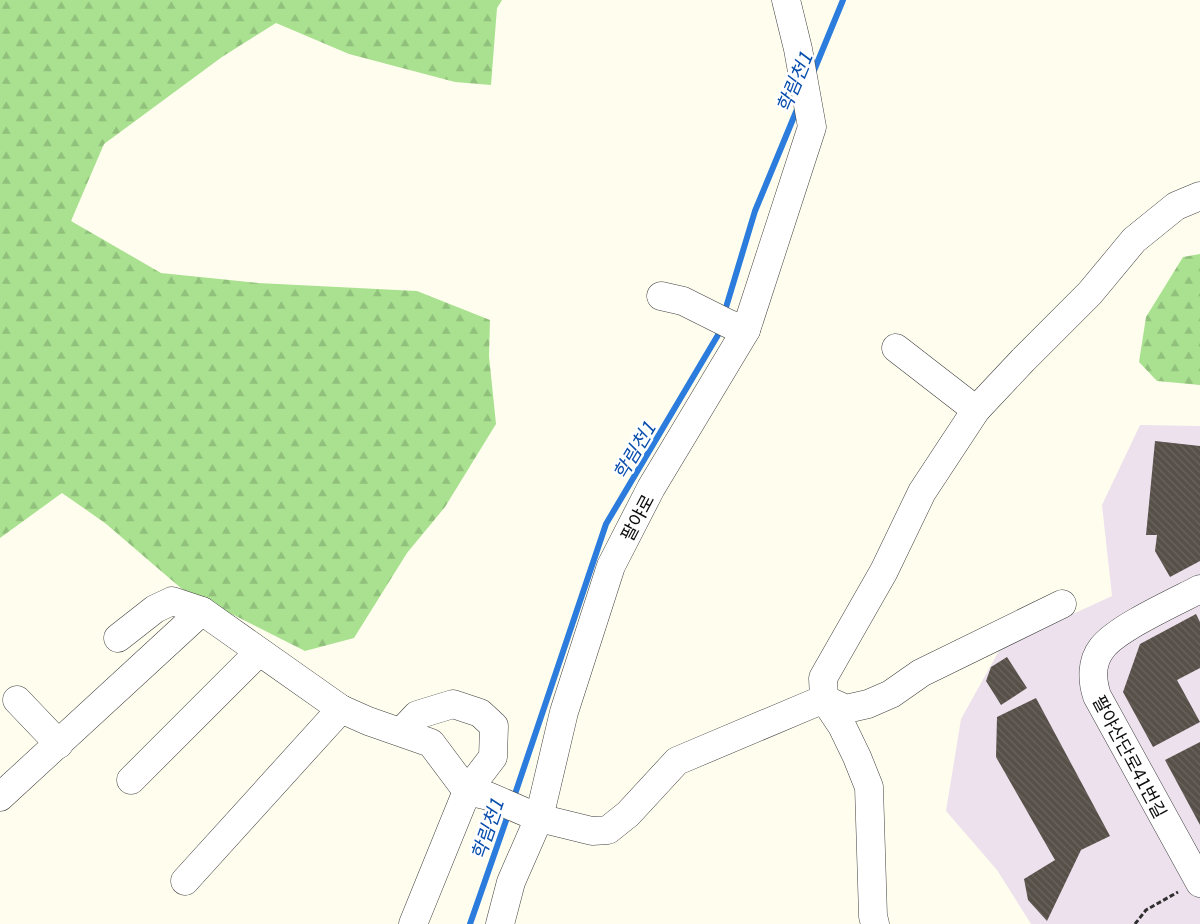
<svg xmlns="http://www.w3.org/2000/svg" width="1200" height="924" font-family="Georgia,'Noto Sans KR',serif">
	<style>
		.industrial { fill: #ede1ed }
		.forest { fill: url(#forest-firs) }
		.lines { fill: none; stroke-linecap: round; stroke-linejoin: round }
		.stream { stroke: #2b7cdc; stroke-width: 6 }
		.building { fill: url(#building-back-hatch) }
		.minor-casing { stroke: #404040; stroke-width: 29 }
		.path { stroke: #2f2f2f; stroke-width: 3; stroke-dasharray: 5 2.5; stroke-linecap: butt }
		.minor { stroke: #fff; stroke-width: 28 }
		.labels { text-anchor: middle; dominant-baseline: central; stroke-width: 5; stroke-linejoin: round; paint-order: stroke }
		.street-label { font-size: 18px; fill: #0d0d0d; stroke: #fff }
		.water-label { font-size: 19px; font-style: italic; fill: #094ead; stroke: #fff }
	</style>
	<defs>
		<pattern id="forest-firs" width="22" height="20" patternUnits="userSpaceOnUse" patternTransform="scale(1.25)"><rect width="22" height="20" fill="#a9e190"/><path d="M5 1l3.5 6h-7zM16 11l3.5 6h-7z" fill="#90c07b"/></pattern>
		<pattern id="building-back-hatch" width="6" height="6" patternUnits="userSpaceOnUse" patternTransform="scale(1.25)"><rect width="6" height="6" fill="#575049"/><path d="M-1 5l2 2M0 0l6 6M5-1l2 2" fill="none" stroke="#6a645f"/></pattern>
	</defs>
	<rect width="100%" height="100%" fill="#fffeee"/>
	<path class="industrial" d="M 1140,425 L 1200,426 L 1200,924 L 1031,924 L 997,870 L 946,811 L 961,719 L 1001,647 L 1112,596 L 1102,505 Z"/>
	<g class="forest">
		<path d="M 0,0 L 502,0 L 497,8 L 491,85 L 455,82 L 349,54 L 276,23 L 222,57 L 104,144 L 71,221 L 161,273 L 258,283 L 417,291 L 490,320 L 489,356 L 496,424 L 445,507 L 407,553 L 354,638 L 305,651 L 182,589 L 105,523 L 62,493 L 0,538 Z"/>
		<path d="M 1200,254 L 1200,385 L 1157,381 L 1139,362 L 1146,317 L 1183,257 Z"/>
	</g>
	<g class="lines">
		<g class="stream">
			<path d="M 813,73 L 843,0"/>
			<path d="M 724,314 L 755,211 L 798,107"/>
			<path d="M 513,800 L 606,524 L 718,335 L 720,326"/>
			<path d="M 470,924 L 509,812"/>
		</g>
	</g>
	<g class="building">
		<path d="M 1155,441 L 1200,446 L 1200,561 L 1170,577 L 1155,551 L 1157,535 L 1146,535 Z"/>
		<path d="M 1196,614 L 1200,622 L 1200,668 L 1177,680 L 1200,722 L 1153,747 L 1123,692 L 1140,644 Z"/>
		<path d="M 1007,657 L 1027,688 L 1001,705 L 986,681 L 991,667 Z"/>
		<path d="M 1036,698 L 1110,836 L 1081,850 L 1047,921 L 1028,900 L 1024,879 L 1055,860 L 996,757 L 997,717 Z"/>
		<path d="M 1200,742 L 1200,825 L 1165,760 Z"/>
	</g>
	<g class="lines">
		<defs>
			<g id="minor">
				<path d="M 661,296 L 683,301 L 729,324 L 746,330"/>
				<path d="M 896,348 L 976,410"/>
				<path d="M 1200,589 C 1175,602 1117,628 1102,648 C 1091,662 1092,681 1097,696 L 1200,883"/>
				<path d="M 118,638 L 155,609 L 172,601 L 202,611"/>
				<path d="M 824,699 L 846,709 L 868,704 L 891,694 L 921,673 L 1062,604"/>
				<path d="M 824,699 L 842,726 L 857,757 L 869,787 L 873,916 L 875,924"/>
				<path d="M 17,700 L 59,744"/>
				<path d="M 131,780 L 259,652"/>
				<path d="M 0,797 L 202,611 L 341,709 L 368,721 L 431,743 L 467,791 L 493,757 L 494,726 L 480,713 L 453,704 L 417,715 L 401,732"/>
				<path d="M 185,881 L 341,709"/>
				<path d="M 413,924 L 467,791 L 488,796 L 539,818 L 592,831 L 608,830 L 628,814 L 677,761 L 824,699 L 823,678 L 884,571 L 922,492 L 976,410 L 1023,360 L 1090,293 L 1134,240 L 1176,206 L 1200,196"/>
				<path d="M 500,924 L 511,882 L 539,818 L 564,712 L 611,566 L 651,488 L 746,330 L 812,127 L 798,49 L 786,0"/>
			</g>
		</defs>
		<use href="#minor" class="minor-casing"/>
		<path class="path" d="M 1135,924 L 1146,910 L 1178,892"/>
		<use href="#minor" class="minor"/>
	</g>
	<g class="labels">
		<g class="street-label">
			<text transform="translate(636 517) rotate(-62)">팔야로</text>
			<text transform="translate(1131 756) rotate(62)">팔야산단로41번길</text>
		</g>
		<g class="water-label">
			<text transform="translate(793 82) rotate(-67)">학림천1</text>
			<text transform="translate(633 450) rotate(-59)">학림천1</text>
			<text transform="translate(486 829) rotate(-71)">학림천1</text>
		</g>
	</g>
</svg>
